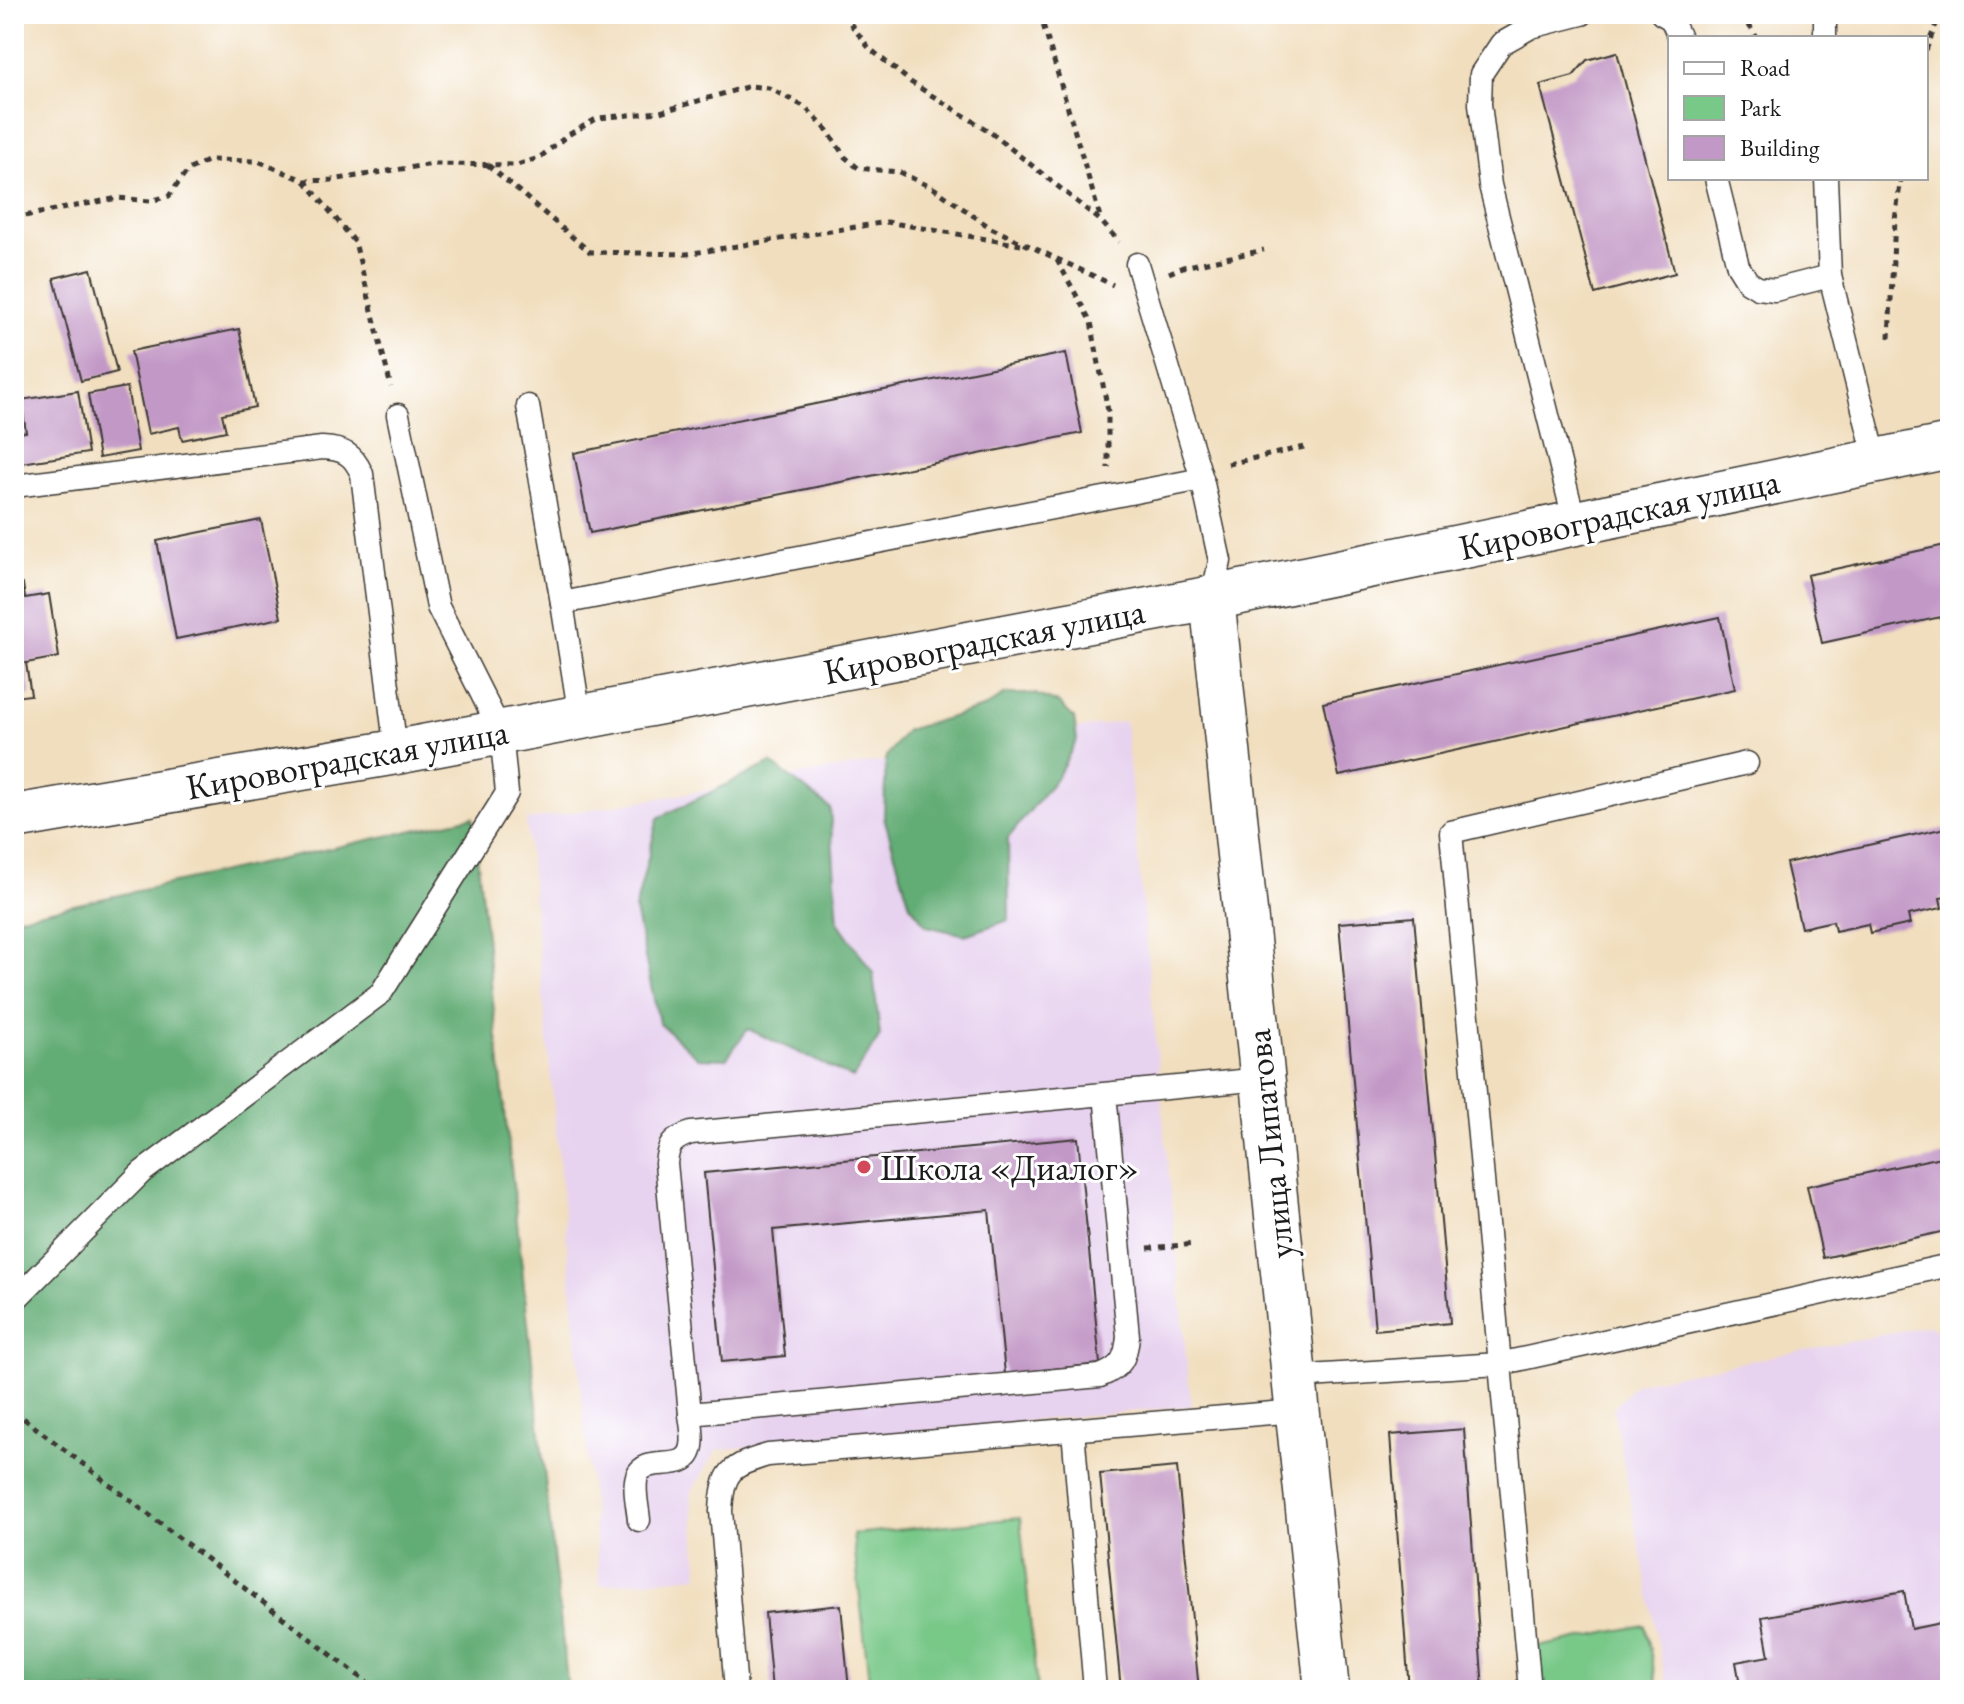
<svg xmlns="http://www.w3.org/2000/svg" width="1964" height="1704" font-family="'EB Garamond',serif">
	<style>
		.built { fill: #e7d2ef }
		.green { fill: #78c888; stroke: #4a7252; stroke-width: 2 }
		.forest { fill: #62ac74; stroke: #3f6448; stroke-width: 2 }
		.building { fill: #c298c6 }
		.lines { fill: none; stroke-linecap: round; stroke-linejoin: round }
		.service-casing { stroke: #3c3934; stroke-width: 25 }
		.tertiary-casing { stroke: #3c3934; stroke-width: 47 }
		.path { stroke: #3c3934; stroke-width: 5; stroke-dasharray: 6 6; stroke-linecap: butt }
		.service { stroke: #fff; stroke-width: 22 }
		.tertiary { stroke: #fff; stroke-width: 44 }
		.poi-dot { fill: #d1495b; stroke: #fff; stroke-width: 3 }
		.labels { text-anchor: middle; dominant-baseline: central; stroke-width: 6; stroke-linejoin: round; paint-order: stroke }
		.street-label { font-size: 36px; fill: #1c1c1c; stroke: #fff }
		.poi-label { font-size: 36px; fill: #1c1c1c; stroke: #fff; text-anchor: start }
	</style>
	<rect width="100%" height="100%" fill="#fff"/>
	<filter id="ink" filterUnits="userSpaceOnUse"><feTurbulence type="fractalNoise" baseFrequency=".0125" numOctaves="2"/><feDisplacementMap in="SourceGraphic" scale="16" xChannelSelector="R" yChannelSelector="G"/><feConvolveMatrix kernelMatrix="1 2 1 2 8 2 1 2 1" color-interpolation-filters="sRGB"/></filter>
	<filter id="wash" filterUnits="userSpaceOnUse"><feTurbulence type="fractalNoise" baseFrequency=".006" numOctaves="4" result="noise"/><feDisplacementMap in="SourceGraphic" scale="32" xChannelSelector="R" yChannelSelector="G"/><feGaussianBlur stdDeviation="1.8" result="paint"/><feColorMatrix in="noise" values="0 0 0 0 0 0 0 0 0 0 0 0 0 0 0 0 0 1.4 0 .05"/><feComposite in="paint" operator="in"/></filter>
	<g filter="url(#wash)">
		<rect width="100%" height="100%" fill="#f1debe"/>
		<g class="built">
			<path d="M 1125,721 L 1191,1406 L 717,1450 L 691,1493 L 699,1576 L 600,1585 L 526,820 Z"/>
			<path d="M 1928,1326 L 1950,1335 L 1950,1690 L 1667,1690 L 1613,1409 L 1636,1383 Z"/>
		</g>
		<g class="green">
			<path d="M 1020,1518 L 1037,1690 L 870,1690 L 853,1534 Z"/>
			<path d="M 1645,1625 L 1658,1690 L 1539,1690 L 1533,1648 Z"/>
		</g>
		<g class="forest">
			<path d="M 1005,694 L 1035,694 L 1059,703 L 1074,718 L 1077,740 L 1057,777 L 1008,838 L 1009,920 L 965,935 L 927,926 L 910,905 L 884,817 L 886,757 L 906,730 L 986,707 Z"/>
			<path d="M 771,763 L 830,808 L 838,922 L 873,973 L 880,1036 L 853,1078 L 748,1029 L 726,1059 L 698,1058 L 659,1023 L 635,910 L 658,818 Z"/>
			<path d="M 473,817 L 568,1690 L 14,1690 L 14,918 Z"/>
		</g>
		<g id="blocks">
			<g class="building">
				<path d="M 1617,52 L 1675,273 L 1595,294 L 1540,85 L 1573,76 L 1587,60 Z"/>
				<path d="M 91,269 L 117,372 L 81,381 L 54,278 Z"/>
				<path d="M 239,329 L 255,407 L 222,414 L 226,431 L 182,440 L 179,427 L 148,434 L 131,351 Z"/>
				<path d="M 1066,353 L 1082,433 L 590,533 L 574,453 Z"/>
				<path d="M 127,387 L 138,451 L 99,458 L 88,394 Z"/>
				<path d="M 78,391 L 88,453 L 14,464 L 14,434 L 26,432 L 21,400 Z"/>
				<path d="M 261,520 L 281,618 L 176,639 L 157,541 Z"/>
				<path d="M 1950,544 L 1950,615 L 1822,643 L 1807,575 Z"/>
				<path d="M 23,584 L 25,598 L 49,594 L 59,657 L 26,663 L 31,695 L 14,697 L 14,586 Z"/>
				<path d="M 1720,617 L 1735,689 L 1339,776 L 1323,703 Z"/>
				<path d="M 1950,827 L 1950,896 L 1940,898 L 1942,908 L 1908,915 L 1910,924 L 1870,933 L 1868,924 L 1835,931 L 1833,921 L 1801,928 L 1786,863 Z"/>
				<path d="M 1414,917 L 1450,1323 L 1375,1330 L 1339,923 Z"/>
				<path d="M 1078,1138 L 1100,1364 L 1005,1374 L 989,1210 L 773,1230 L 785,1356 L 722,1362 L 704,1173 Z"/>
				<path d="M 1950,1155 L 1950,1230 L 1823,1258 L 1807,1186 Z"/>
				<path d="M 1464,1429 L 1483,1690 L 1409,1690 L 1390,1435 Z"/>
				<path d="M 1177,1467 L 1199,1690 L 1121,1690 L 1100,1474 Z"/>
				<path d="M 1904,1591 L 1911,1629 L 1945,1622 L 1950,1647 L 1950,1690 L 1741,1690 L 1736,1662 L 1769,1656 L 1762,1617 Z"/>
				<path d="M 841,1605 L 849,1690 L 772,1690 L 765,1613 Z"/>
			</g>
		</g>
	</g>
	<g filter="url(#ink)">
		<use href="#blocks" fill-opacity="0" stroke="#3c3934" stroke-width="2"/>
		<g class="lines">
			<defs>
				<g id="service">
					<path d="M 1662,14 L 1671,19 L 1680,38"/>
					<path d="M 1825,14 L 1825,38"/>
					<path d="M 1716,178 L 1738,266 L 1748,282 L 1758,288 L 1775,290 L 1830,276 L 1876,461"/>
					<path d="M 1826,178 L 1830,276"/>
					<path d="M 1137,264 L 1202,479 L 1220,561 L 1212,598"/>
					<path d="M 528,406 L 562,603"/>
					<path d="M 14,486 L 322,448 C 344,449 353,454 362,474 L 396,752"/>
					<path d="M 1575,523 L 1490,185 L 1480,104 L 1481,74 L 1501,44 L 1531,27 L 1582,14"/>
					<path d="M 580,717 L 562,603 L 1202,479"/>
					<path d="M 1105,1094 L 1128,1336 C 1126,1359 1121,1368 1100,1376 L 690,1414 L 666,1163 C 668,1144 673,1139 691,1133 L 1262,1079"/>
					<path d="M 14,1301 L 142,1172 L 381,993 L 507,793 L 501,732 L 438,607 L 398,415"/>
					<path d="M 1293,1377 L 1499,1364 L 1950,1265"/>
					<path d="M 1073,1430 L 1095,1690"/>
					<path d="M 639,1520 C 638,1507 633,1489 637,1476 C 645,1453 688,1476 692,1446 C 694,1436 691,1424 690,1414"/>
					<path d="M 736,1690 L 721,1511 C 723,1471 730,1466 768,1455 L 1297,1411"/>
					<path d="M 1530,1690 L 1451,832 L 1747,763"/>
				</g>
				<g id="tertiary">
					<path d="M 1212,598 L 1327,1690"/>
					<path d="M 14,817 L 396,752 L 1212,598 L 1950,446"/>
				</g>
			</defs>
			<use href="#service" class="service-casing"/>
			<use href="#tertiary" class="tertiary-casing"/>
			<g class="path">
				<path d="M 843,14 L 869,48 L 912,83 L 989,131 L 1101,221 L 1119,242"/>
				<path d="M 1040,14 L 1101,220"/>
				<path d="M 1742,14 L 1757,38"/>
				<path d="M 1926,50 L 1940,14"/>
				<path d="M 488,165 L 590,252 L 687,254 L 887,222 L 1021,245"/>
				<path d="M 305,181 L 355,242 L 391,387"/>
				<path d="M 14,218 L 118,198 L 150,201 L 169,196 L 188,170 L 209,160 L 258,161 L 305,181 L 332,180 L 433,164 L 517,165 L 539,158 L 568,135 L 598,118 L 660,112 L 750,86 L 769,88 L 805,107 L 827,130 L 845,157 L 858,168 L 899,172 L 935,189 L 991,228 L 1113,285"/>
				<path d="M 1057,260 L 1091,322 L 1108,411 L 1108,468"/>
				<path d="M 1169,273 L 1183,267 L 1264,250"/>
				<path d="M 1889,338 L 1895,220 L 1901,178"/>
				<path d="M 1228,464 L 1309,446"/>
				<path d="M 1148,1248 L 1195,1244"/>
				<path d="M 14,1411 L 377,1690"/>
			</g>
			<use href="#service" class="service"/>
			<use href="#tertiary" class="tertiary"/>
		</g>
	</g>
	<circle class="poi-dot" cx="864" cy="1167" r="8"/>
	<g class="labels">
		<g class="street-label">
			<text transform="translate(1619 514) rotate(-12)">Кировоградская улица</text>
			<text transform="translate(984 641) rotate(-11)">Кировоградская улица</text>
			<text transform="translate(347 759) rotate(-10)">Кировоградская улица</text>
			<text transform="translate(1269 1144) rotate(-96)">улица Липатова</text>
		</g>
		<g class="poi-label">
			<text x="880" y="1167">Школа «Диалог»</text>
		</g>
	</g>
	<rect width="1964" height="1704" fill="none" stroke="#fff" stroke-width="48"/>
	<rect x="1668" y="36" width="260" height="144" fill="#ffffff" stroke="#a4a4a4" stroke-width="2"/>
	<rect x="1684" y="62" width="40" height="12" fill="#ffffff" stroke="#a4a4a4" stroke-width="2"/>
	<text x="1740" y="76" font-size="24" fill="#1c1c1c">Road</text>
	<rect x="1684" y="96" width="40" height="24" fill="#78c888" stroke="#a4a4a4" stroke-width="2"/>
	<text x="1740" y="116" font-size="24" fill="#1c1c1c">Park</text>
	<rect x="1684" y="136" width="40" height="24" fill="#c298c6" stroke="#a4a4a4" stroke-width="2"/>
	<text x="1740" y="156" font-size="24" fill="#1c1c1c">Building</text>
</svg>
